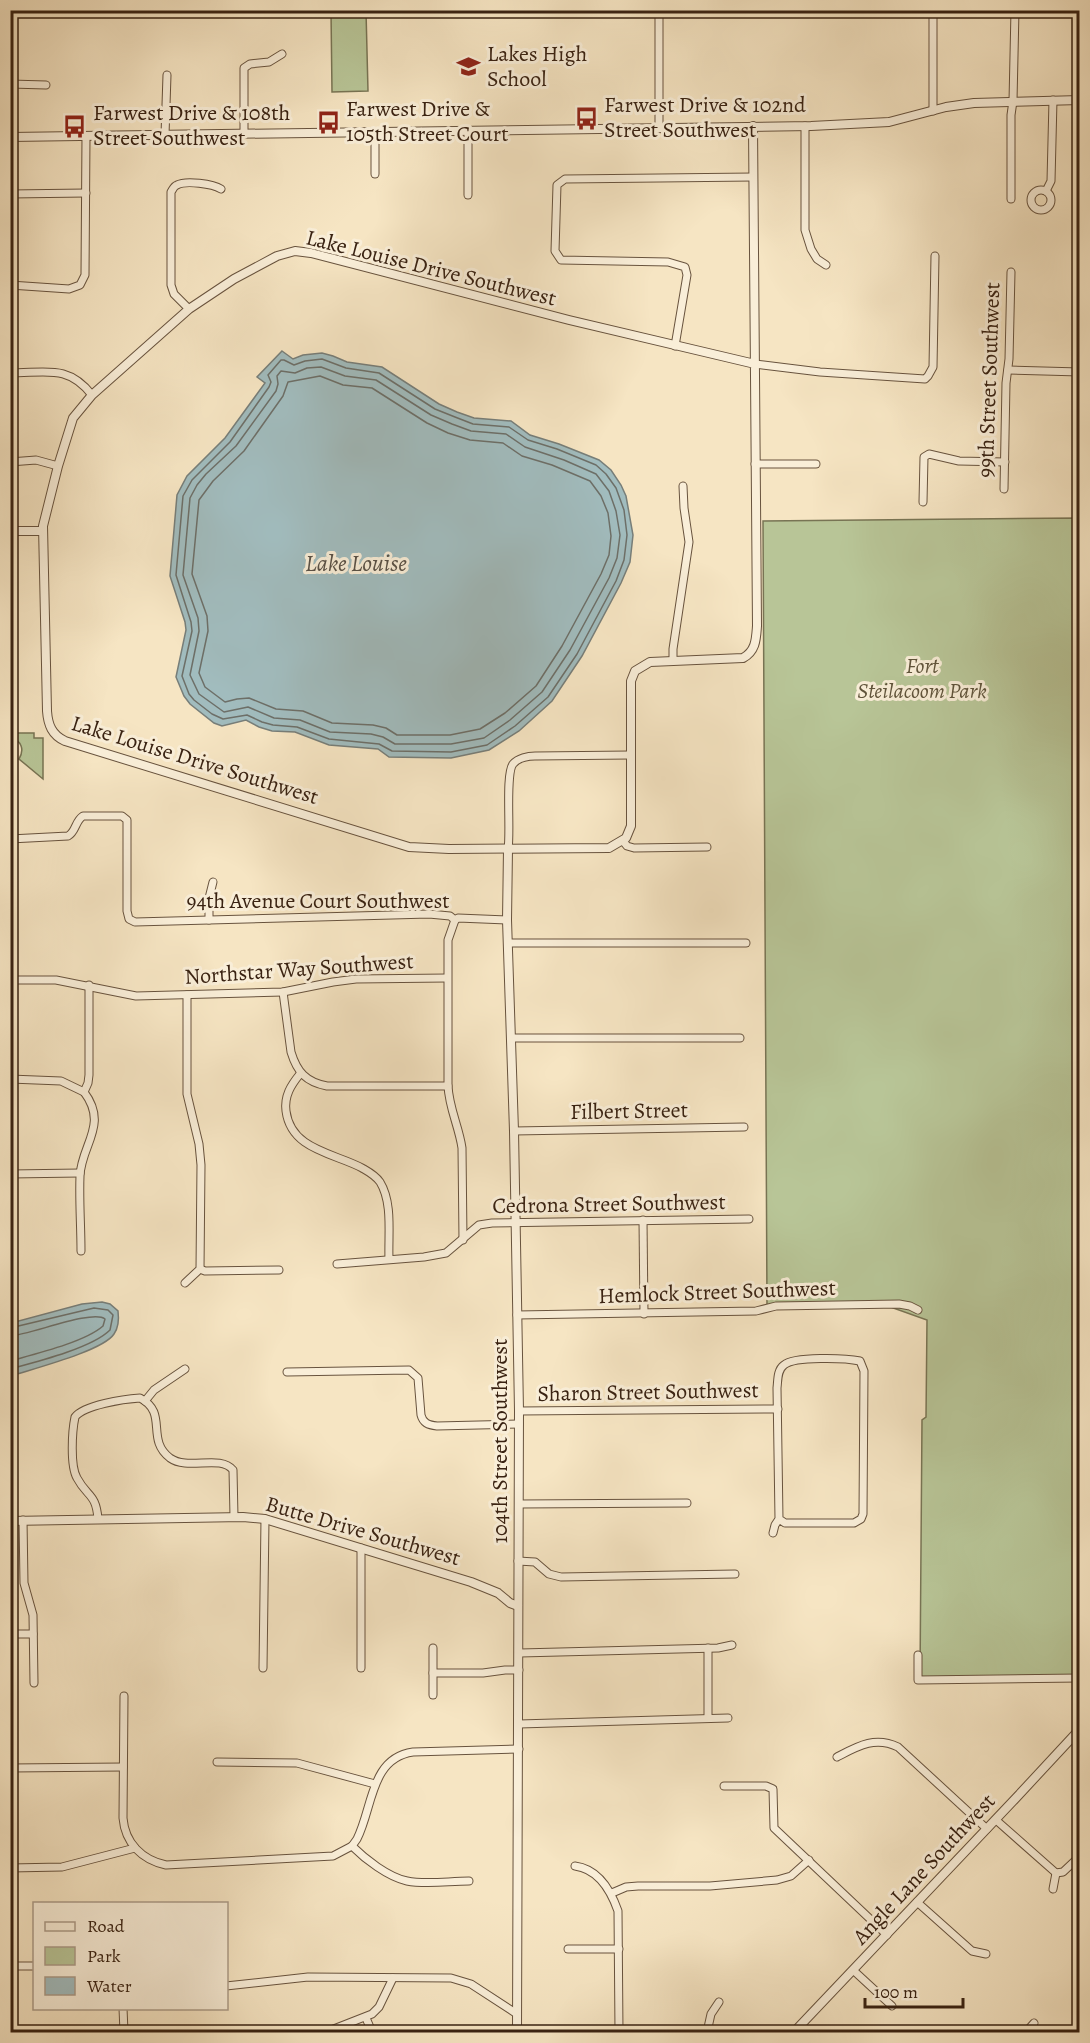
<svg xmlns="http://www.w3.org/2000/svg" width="1090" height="2043" font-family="Alegreya,serif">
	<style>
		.green { fill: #b8c597; stroke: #787454; stroke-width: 1.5 }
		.water { fill: #a1bcbe; stroke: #777e79; stroke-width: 1.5 }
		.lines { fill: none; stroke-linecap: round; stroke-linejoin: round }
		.shore { stroke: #6d6f68; stroke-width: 1.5 }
		.minor-casing { stroke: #68533e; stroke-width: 9 }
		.tertiary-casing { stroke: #68533e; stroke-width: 10 }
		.minor { stroke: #f9eed8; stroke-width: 7 }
		.tertiary { stroke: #f9eed8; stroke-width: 8 }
		.labels { text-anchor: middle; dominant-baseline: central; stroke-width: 6; stroke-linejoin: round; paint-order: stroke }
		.poi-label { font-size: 22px; fill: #392212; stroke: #f9eed8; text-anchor: start }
		.street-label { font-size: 22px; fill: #392212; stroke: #f9eed8 }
		.park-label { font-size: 22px; font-style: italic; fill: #5f533a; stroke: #f9eed8 }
		.water-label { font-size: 24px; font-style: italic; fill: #585046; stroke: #f9eed8 }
	</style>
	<rect width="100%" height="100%" fill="#f6e5c3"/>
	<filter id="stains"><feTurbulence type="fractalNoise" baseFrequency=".00333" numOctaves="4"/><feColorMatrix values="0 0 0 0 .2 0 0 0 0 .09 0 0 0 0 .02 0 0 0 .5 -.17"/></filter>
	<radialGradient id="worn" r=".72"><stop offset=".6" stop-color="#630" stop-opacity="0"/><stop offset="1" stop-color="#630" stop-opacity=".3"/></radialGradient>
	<g class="green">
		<path d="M 366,11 L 368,91 L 332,92 L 331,12 Z"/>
		<path d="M 1079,518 L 1079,1675 L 920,1677 L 922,1420 L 926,1417 L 927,1320 L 885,1305 L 767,1305 L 763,521 Z"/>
		<path d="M 10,733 L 34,733 L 34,738 L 43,738 L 43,779 L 19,759 C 25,749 21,741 11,737 Z"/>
	</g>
	<g class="water">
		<path d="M 282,351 L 293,359 L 303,355 L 322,353 L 333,356 L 347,362 L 382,367 L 439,404 L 457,412 L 474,418 L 511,421 L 530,435 L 559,444 L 599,460 L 611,470 L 621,485 L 626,496 L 633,535 L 630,562 L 621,583 L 582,656 L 552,701 L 519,731 L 489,750 L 451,758 L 389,757 L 378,749 L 329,745 L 295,732 L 272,731 L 259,727 L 246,720 L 222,726 L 214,723 L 190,704 L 184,696 L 176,677 L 186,630 L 185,622 L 170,576 L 177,495 L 187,476 L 225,438 L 265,383 L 257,377 Z"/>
		<path d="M 102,1302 L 110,1304 L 118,1311 C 119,1319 119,1327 114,1334 C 103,1351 32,1369 11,1376 L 11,1323 L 82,1304 Z"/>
	</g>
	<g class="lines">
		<g class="shore">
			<path d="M 322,359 L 346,368 L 379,373 L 435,409 L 455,417 L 473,424 L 509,427 L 528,440 L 557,449 L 596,465 L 606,474 L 616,488 L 624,510 L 627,535 L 624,560 L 616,581 L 577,654 L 548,697 L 515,726 L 487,745 L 451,752 L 392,751 L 379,744 L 329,739 L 297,727 L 273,725 L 262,722 L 247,715 L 223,719 L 212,714 L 194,700 L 189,694 L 182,676 L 192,631 L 191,622 L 176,575 L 183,496 L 192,480 L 230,442 L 269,387 L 271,382 L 268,375 L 281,360 L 284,360 L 294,365 L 305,361 Z"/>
			<path d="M 321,367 L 345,376 L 376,380 L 431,415 L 452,424 L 471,431 L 506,434 L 525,447 L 564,460 L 596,474 L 609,491 L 616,511 L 620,535 L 617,558 L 609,578 L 570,650 L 542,692 L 510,720 L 484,738 L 451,744 L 395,744 L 383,737 L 371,734 L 330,732 L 300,720 L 274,718 L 248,707 L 224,712 L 199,694 L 190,675 L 199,631 L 198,618 L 183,575 L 190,498 L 197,485 L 206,474 L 236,446 L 276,391 L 278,384 L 277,376 L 281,371 L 295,373 L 307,368 Z"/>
			<path d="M 320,376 L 343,385 L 372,388 L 427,423 L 448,433 L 470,440 L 503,443 L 522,456 L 552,465 L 590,481 L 601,496 L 608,513 L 611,536 L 609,555 L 601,574 L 562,646 L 536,686 L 505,713 L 480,729 L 450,735 L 397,735 L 386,728 L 373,725 L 332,723 L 303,711 L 276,709 L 249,698 L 237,699 L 225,702 L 205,687 L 199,673 L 208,631 L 207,616 L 192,574 L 199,500 L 213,481 L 244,451 L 283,396 L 288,382 Z"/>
			<path d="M 10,1328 L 94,1308 L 108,1310 L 113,1315 L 110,1330 C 92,1348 36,1362 10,1369"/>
			<path d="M 10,1336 C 30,1335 93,1309 105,1319 L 103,1326 C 85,1342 35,1354 10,1361"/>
		</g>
		<defs>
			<g id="minor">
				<path d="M 659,10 L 659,127"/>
				<path d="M 10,84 L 46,85"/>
				<path d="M 933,111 L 933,10"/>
				<path d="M 805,126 L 805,230 L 811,249 L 817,259 L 826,265"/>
				<path d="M 468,130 L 468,195"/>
				<path d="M 244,133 L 244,68 L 250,64 L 269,62 L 282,54"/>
				<path d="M 165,135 L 167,75"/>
				<path d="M 375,174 L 375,132"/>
				<circle cx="1041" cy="200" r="10"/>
				<path d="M 1046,191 L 1051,181 L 1053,100"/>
				<path d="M 10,194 L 86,193"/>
				<path d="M 1011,199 L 1011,115 L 1013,101 L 1015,10"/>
				<path d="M 10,285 L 69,289 L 80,285 L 85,275 L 86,136"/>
				<path d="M 189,309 L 174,294 L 171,285 L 171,192 C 173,189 174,186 177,185 C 186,180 213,184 221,189"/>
				<path d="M 675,346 L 687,275 L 685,267 L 668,262 L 561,260 L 555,251 L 557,185 L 565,179 L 753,177"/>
				<path d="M 755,364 L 820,372 L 925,379 L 928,376 L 933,367 L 935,256"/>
				<path d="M 1008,370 L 1080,372"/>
				<path d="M 10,373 C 46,373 68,364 92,395"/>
				<path d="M 10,462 L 36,460 L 58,466"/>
				<path d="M 755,464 L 816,464"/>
				<path d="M 1004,489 L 1006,383 L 1009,359 L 1011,272"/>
				<path d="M 923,502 L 924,457 L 929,454 L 959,461 L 1005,462"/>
				<path d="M 673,661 L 673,649 L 689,542 L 684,508 L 683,486"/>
				<path d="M 10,839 L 68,836 C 76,832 75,821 83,816 L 122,816 L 127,820 L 127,911 L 129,919 L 135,922 L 429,914 L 450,916 L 455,920 L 458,918 L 507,920"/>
				<path d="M 623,841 L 627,846 L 634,848 L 707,847"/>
				<path d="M 508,849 C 511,831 505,774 513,764 C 518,758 528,756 535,756 L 630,755"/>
				<path d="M 209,920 L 209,898 L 213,882"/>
				<path d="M 455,920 L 448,940 L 448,1086 C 449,1108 459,1127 462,1148 L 463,1240"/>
				<path d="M 509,943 L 746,943"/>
				<path d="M 10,980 L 56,980 L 136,996 L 283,992 L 333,982 L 356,979 L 447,978"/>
				<path d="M 283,992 L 291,1052 C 297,1072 306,1082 327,1086 L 448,1086"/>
				<path d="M 511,1038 L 740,1038"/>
				<path d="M 300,1074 C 291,1085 284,1096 286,1111 C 291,1150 334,1153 362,1168 C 369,1172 375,1175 380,1182 C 393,1203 388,1235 389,1259"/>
				<path d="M 10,1079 L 61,1081 L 84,1092"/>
				<path d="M 514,1131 L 744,1127"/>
				<path d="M 10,1174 L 80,1173"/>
				<path d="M 643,1220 L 644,1314"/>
				<path d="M 81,1251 C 81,1226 79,1201 80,1176 C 81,1145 109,1125 84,1092 L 88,1083 L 89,1075 L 89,985"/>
				<path d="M 337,1264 L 424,1257 L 446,1253 L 479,1225 L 492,1223 L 749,1219"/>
				<path d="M 200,1269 L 205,1271 L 279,1270"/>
				<path d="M 185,1283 L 200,1269 L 201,1165 L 199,1144 L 187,1094 L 187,995"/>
				<path d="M 517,1315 L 756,1311 L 776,1306 L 899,1304 L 910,1306 L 918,1310"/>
				<path d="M 287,1372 L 409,1370 L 418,1378 L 421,1415 C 423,1423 428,1425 437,1426 L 519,1424"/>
				<path d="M 145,1401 L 154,1390 L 185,1369"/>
				<path d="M 519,1411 L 778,1409"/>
				<path d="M 519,1504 L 687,1503"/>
				<path d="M 98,1519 C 96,1493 87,1497 77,1478 C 70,1466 72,1431 75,1417 C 84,1405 124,1399 140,1398 C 169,1413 145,1439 170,1458 C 188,1471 220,1454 233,1470 L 234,1517"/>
				<path d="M 23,1520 L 24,1583 L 33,1615 L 34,1683"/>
				<path d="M 773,1533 L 775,1525 L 779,1519 L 777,1388 C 778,1380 777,1370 784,1365 C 794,1356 846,1358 860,1361 L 864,1371 L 863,1514 L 861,1519 L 854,1523 L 785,1523 L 779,1519"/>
				<path d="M 361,1548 L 361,1668"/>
				<path d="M 518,1561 L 535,1562 L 549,1574 L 561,1577 L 735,1574"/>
				<path d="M 10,1634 L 33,1634"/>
				<path d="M 520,1653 L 718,1648 L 732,1645"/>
				<path d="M 918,1655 L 918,1680 L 1080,1678"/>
				<path d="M 263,1668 L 265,1519"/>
				<path d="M 433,1673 L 483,1673 L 505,1670 L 519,1670"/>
				<path d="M 433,1695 L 433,1648"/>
				<path d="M 124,1696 L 123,1818 C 125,1843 142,1860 166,1865 L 333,1856 L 352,1846 L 357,1839 C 373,1808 370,1758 413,1752 L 519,1749"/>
				<path d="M 708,1718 L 708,1648"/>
				<path d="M 519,1724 L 728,1718"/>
				<path d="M 837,1757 C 858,1746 875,1736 898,1747 L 987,1829"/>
				<path d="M 217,1762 L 297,1763 L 375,1784"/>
				<path d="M 10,1768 L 123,1767"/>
				<path d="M 724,1786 L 766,1786 L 773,1789 L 774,1828 L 887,1935"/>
				<path d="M 996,1820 L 1056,1873 L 1063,1872 L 1080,1856"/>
				<path d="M 352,1846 C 365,1859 388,1877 407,1881 C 426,1885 449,1881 469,1881"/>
				<path d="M 575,1866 C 598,1869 611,1891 618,1911 L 619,2032"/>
				<path d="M 10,1868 L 62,1867 L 135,1848"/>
				<path d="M 1053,1889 L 1056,1873"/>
				<path d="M 612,1893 L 626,1887 L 638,1886 L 710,1886 L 777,1880 L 791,1876 L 809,1860"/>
				<path d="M 917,1902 L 972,1951 L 986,1954"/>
				<path d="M 568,1949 L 619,1949"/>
				<path d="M 10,1966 L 34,1966"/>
				<path d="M 853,1970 L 892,2006"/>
				<path d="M 226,1986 L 308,1977 L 451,1978 L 471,1984 L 517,2014"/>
				<path d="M 123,2008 L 124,2032"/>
				<path d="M 366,2018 L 372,2032"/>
				<path d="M 326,2032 L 372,2014 L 379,2007 L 393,1978"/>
				<path d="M 707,2032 L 711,2014 L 719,2002"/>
				<path d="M 1026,2032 L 1034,2023"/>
			</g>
			<g id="tertiary">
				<path d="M 753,126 L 757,626 C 756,639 756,651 743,658 L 650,662 L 635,671 L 631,681 L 631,826 L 626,838 L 609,848 L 449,849 L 409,847 L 65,741 C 52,735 48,725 47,711 L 43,526 L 58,466 L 73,418 L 92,395 L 189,309 L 234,279 L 277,256 L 295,251 L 311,253 L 569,320 L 755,364"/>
				<path d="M 10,137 L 811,126 L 889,122 L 946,107 L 974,103 L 1080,100"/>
				<path d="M 10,531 L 43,531"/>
				<path d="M 508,849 L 507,920 L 514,1131 L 519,1411 L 517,2032"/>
				<path d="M 10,1521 L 243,1517 L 265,1519 L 471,1582 L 498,1593 L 510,1603 L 518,1606"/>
				<path d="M 794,2032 L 1015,1799 L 1080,1729"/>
			</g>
		</defs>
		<use href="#minor" class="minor-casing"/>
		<use href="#tertiary" class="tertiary-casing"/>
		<use href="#minor" class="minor"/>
		<use href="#tertiary" class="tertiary"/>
	</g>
	<defs>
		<symbol id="school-bare" viewBox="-9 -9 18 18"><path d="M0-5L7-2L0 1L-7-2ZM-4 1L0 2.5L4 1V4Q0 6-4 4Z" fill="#8f2418" stroke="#f9eed8" stroke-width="2.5" paint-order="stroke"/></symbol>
		<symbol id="bus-bare" viewBox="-9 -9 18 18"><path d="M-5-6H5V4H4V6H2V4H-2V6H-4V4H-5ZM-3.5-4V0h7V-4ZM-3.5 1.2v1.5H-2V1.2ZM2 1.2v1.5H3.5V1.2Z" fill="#8f2418" stroke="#f9eed8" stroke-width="2.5" paint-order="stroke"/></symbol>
	</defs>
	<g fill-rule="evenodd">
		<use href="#school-bare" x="452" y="50" width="33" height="33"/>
		<use href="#bus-bare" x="570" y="102" width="33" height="33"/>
		<use href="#bus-bare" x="312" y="106" width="33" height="33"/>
		<use href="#bus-bare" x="58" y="110" width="33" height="33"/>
	</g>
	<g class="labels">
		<g class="poi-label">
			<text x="487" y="54">Lakes High<tspan x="487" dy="25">School</tspan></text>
			<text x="604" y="105">Farwest Drive &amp; 102nd<tspan x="604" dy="25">Street Southwest</tspan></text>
			<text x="346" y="109">Farwest Drive &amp;<tspan x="346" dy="25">105th Street Court</tspan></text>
			<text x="93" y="113">Farwest Drive &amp; 108th<tspan x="93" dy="25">Street Southwest</tspan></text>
		</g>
		<g class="street-label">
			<text transform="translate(431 268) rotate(14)">Lake Louise Drive Southwest</text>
			<text transform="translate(989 380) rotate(-88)">99th Street Southwest</text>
			<text transform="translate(195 760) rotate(17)">Lake Louise Drive Southwest</text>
			<text x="318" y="901">94th Avenue Court Southwest</text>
			<text transform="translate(299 969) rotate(-4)">Northstar Way Southwest</text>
			<text transform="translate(629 1111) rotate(-1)">Filbert Street</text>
			<text transform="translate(609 1204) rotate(-1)">Cedrona Street Southwest</text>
			<text transform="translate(717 1292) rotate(-2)">Hemlock Street Southwest</text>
			<text transform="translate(648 1392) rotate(-1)">Sharon Street Southwest</text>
			<text transform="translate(500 1441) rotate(-90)">104th Street Southwest</text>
			<text transform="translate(363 1531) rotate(16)">Butte Drive Southwest</text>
			<text transform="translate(924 1869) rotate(-47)">Angle Lane Southwest</text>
		</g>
		<g class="park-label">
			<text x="922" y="666">Fort<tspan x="922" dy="25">Steilacoom Park</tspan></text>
		</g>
		<g class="water-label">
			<text x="356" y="563">Lake Louise</text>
		</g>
	</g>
	<rect width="1090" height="2043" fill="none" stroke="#f6e5c3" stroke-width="36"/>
	<rect x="12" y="12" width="1066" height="2019" fill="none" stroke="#392212" stroke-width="3"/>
	<rect x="18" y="18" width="1054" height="2007" fill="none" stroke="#392212" stroke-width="1.5"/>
	<rect x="33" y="1902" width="195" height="108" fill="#f9eed8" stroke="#ac9c89" stroke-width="1.5"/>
	<rect x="45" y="1922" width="30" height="9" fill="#f9eed8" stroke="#ac9c89" stroke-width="1.5"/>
	<text x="87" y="1932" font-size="18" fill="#392212">Road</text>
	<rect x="45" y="1947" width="30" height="18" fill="#b8c597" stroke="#ac9c89" stroke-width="1.5"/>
	<text x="87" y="1962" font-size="18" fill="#392212">Park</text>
	<rect x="45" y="1977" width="30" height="18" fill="#a1bcbe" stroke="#ac9c89" stroke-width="1.5"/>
	<text x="87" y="1992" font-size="18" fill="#392212">Water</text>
	<path d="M865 1998v9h98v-9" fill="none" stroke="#392212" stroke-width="3"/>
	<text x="874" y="1998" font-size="18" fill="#392212" stroke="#f9eed8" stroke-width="4.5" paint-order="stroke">100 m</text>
	<rect width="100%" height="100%" filter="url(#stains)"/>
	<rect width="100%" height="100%" fill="url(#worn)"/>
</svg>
